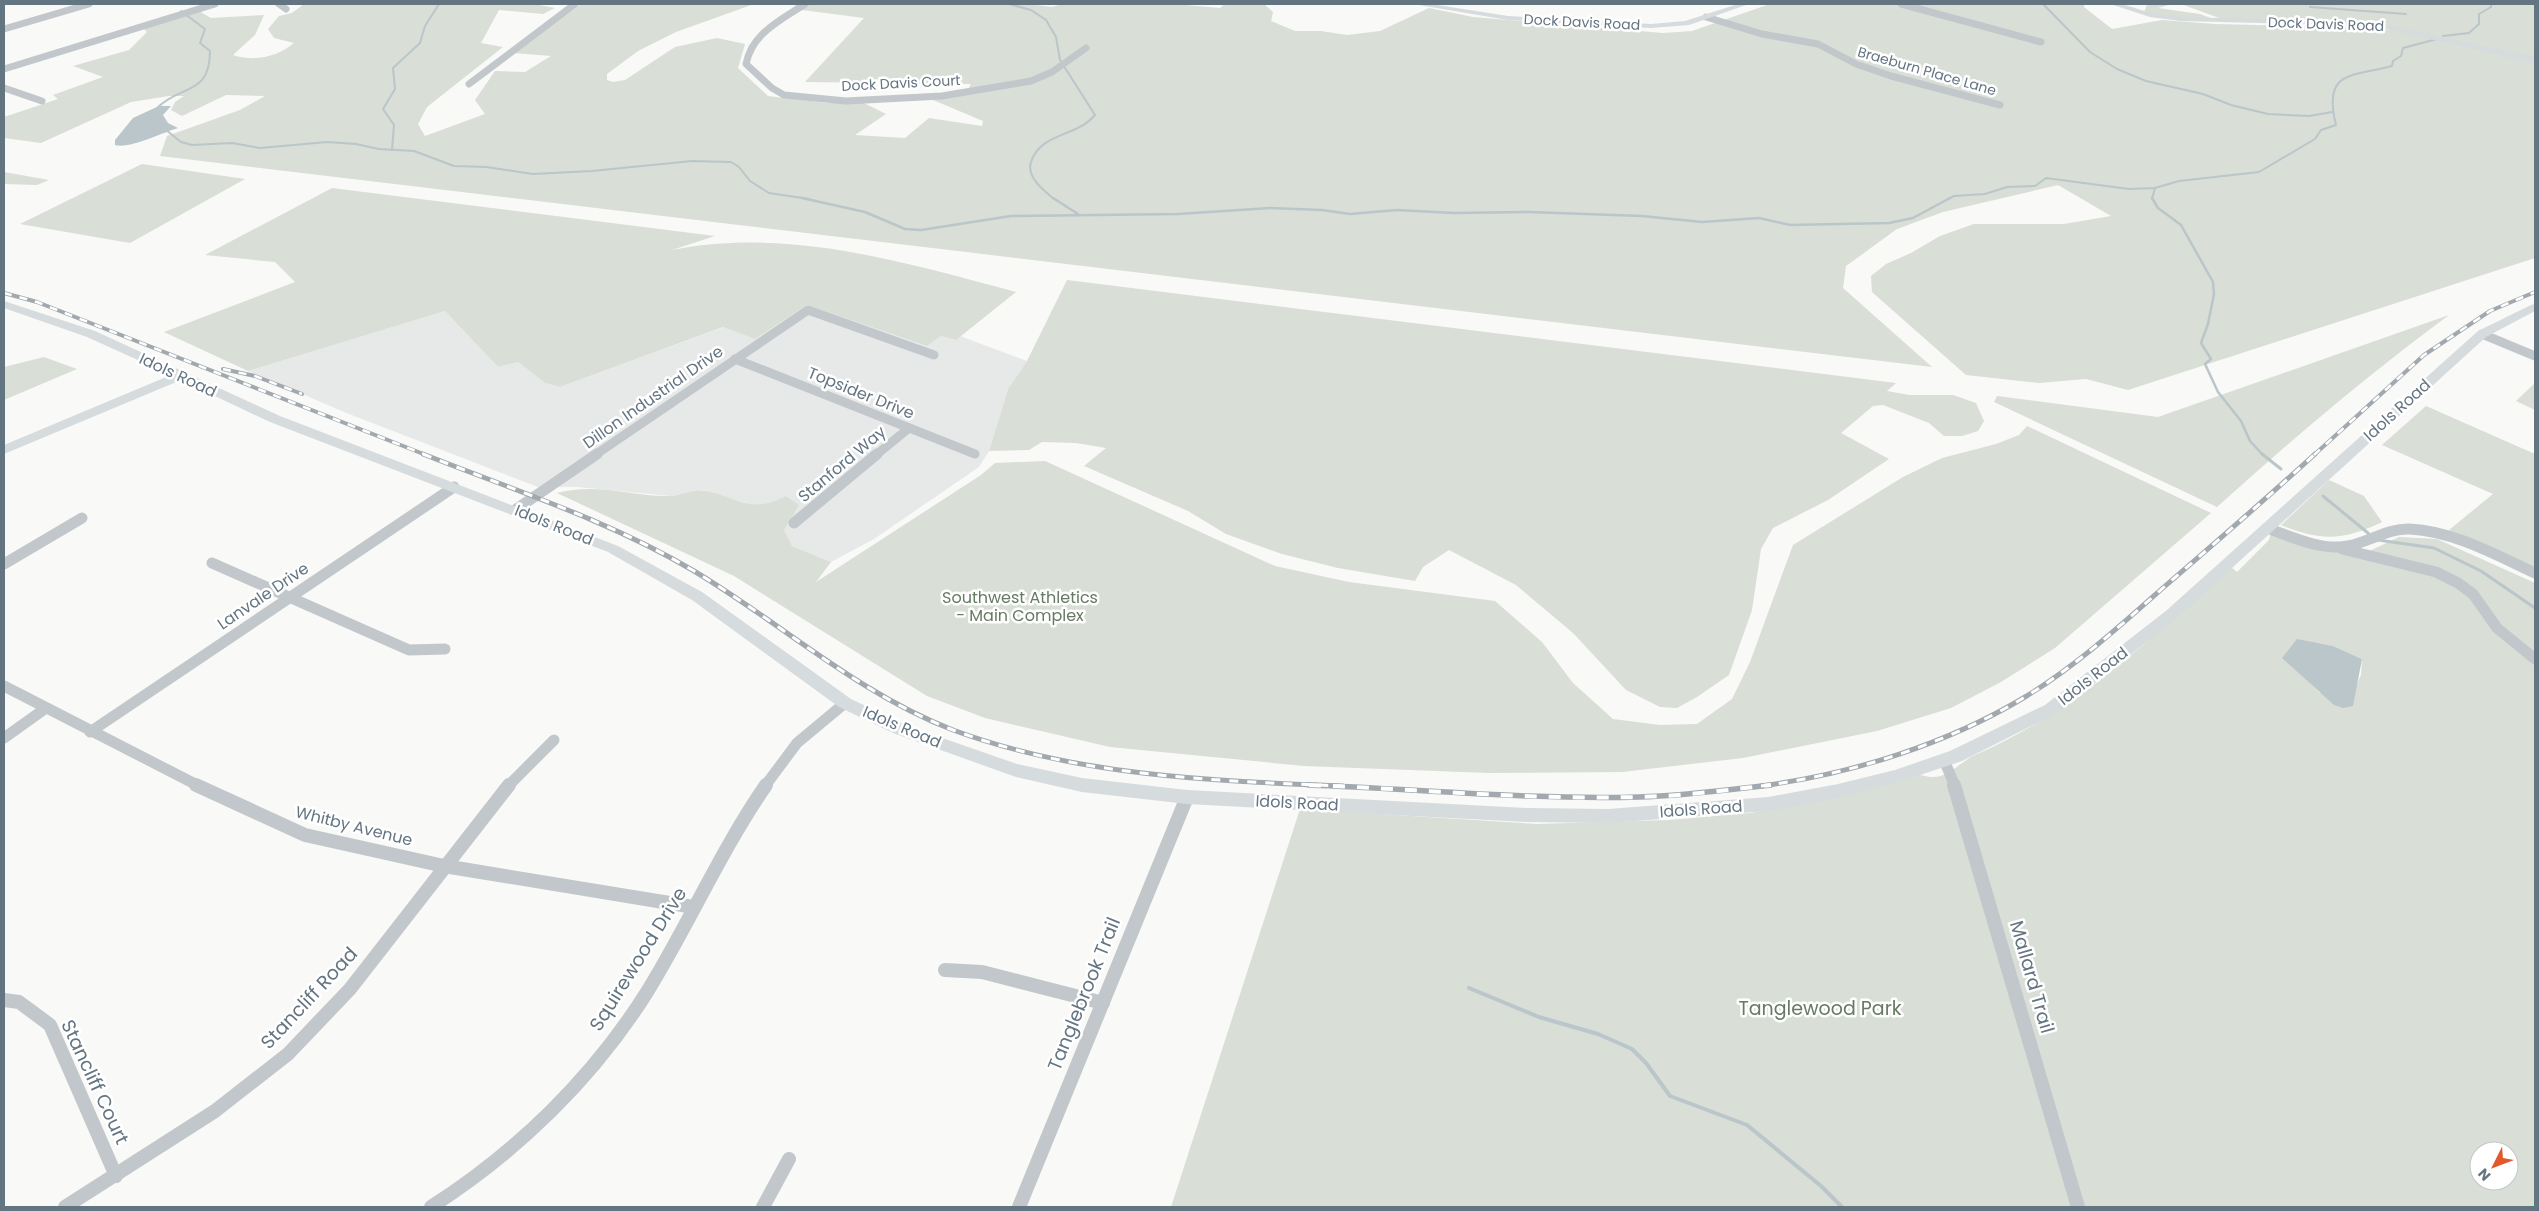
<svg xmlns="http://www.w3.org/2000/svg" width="2539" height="1211" font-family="Poppins,sans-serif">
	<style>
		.built { fill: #e7e8e8 }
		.green { fill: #d9ded6; fill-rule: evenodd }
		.water { fill: #bac6ca }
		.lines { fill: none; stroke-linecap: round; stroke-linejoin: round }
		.stream-far3 { stroke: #bac6ca; stroke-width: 2 }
		.stream-far2 { stroke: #bac6ca; stroke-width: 2.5 }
		.stream-far1 { stroke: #bac6ca; stroke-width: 3 }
		.stream { stroke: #bac6ca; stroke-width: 4 }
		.street-far3 { stroke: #c2c7cb; stroke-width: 7 }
		.street-far2 { stroke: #c2c7cb; stroke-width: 9 }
		.street-far1 { stroke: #c2c7cb; stroke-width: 11 }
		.street { stroke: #c2c7cb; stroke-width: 14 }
		.secondary { fill: #d6dbde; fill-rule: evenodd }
		.rail-far2-casing { stroke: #a1a9af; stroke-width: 4 }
		.rail-far1-casing { stroke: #a1a9af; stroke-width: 5 }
		.rail-casing { stroke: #a1a9af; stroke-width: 5.5 }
		.rail-far2 { stroke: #fff; stroke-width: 2.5; stroke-dasharray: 8; stroke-linecap: butt }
		.rail-far1 { stroke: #fff; stroke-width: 3; stroke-dasharray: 9; stroke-linecap: butt }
		.rail { stroke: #fff; stroke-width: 4; stroke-dasharray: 12; stroke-linecap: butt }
		.labels { text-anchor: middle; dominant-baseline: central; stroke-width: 5; stroke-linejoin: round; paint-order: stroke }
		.far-street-label { font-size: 14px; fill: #647582; stroke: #fff }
		.street-label { font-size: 16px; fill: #647582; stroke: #fff }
		.park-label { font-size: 16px; fill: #677a63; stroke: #fff }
		.near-street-label { font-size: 19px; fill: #647582; stroke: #fff }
		.near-park-label { font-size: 19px; fill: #677a63; stroke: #fff }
	</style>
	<rect width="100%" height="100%" fill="#f9f9f7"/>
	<path class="built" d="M 807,305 L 927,346 L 941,336 L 956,340 L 960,336 L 1027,361 L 1008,389 L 989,451 L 979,467 L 874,539 L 831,562 L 792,546 L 770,505 L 756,506 L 703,490 L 671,496 L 577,487 L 538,487 L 349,414 L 248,371 L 445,311 L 498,367 L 518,362 L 545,383 L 560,387 L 724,327 L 755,339 Z"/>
	<g class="green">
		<path d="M 304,4 L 534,4 L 555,8 L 543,14 L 499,10 L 481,43 L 503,47 L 427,107 L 418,124 L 425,136 L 485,114 L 475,100 L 495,71 L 525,72 L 551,56 L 514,53 L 581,4 L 754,4 L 676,32 L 638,51 L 607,74 L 607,80 L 613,82 L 625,80 L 675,47 L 717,38 L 745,44 L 738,68 L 768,96 L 827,103 L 864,103 L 886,114 L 855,135 L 905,138 L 929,118 L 982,126 L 983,121 L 933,100 L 965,95 L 971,84 L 805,82 L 864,18 L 802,10 L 794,4 L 1028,4 L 1052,7 L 1062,4 L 1173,4 L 1220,8 L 1225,4 L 1264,4 L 1273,12 L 1271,21 L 1295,31 L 1321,31 L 1347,35 L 1380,31 L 1429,8 L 1473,17 L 1663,33 L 1692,31 L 1770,4 L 2084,4 L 2084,7 L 2112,29 L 2162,20 L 2215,24 L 2373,28 L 2402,31 L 2535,62 L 2535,258 L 2128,390 L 2086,379 L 2039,383 L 1966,375 L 1872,292 L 1871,276 L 1886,264 L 1911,253 L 1940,236 L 1974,224 L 2064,224 L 2111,216 L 2058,185 L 1943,212 L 1897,229 L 1846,266 L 1843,288 L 1932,367 L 160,156 L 167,136 L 240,110 L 265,96 L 226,95 L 182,116 L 171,110 L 175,102 L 184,96 L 169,96 L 131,102 L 41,143 L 4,138 L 4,117 L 58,99 L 53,95 L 103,77 L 73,66 L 129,50 L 147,32 L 142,27 L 197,10 L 211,18 L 264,15 L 255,35 L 233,55 C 253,62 278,57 294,43 L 274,38 L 268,29 L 279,16 L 292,13 Z"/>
		<path d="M 2144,4 L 2172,4 L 2158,8 L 2200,14 L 2213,19 L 2162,16 L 2144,12 L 2147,5 Z"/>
		<path d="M 2181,4 L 2535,4 L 2535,58 L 2384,25 L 2222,19 Z"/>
		<path d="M 142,164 L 245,179 L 130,243 L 20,224 Z"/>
		<path d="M 4,172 L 49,180 L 37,185 L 4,184 Z"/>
		<path d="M 332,188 L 715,236 L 672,250 C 789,227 903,262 1016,292 L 956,340 L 941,336 L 927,346 L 807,305 L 755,339 L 723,327 L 560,387 L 545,383 L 518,362 L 498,367 L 445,311 L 248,371 L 164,332 L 295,282 L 275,262 L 205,255 Z"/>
		<path d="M 1067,280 L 1896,383 L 1887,391 L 1909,395 L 1953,395 L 1976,403 L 1984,421 L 1978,431 L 1962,436 L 1944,436 L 1929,423 L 1883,405 L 1873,406 L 1841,433 L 1889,459 L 1828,500 L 1773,528 L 1761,549 L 1752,610 L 1729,675 L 1697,697 L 1677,708 L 1660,707 L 1626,690 L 1573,633 L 1516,585 L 1449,550 L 1423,567 L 1415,581 L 1338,568 L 1282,554 L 1226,534 L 1188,511 L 1084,466 L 1106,448 L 1076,443 L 1042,442 L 1029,450 L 989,451 L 1008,389 L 1027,361 Z"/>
		<path d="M 2449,315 C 2368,375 2291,440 2217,507 L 1994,402 L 1997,396 L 2158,417 Z"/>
		<path d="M 44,357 L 77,369 L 4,400 L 4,367 Z"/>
		<path d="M 2535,383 L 2535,410 L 2516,401 Z"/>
		<path d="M 2426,406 L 2535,454 L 2535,568 L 2449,530 L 2493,494 L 2382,445 Z"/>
		<path d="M 2027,426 L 2211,513 L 2055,648 L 2001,682 L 1951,708 L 1877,731 L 1743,758 L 1622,772 L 1489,773 L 1304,766 L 1110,747 L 985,718 L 927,696 L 734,576 L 557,493 C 597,482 632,497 671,496 C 682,495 695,489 705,491 C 740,497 749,515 786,496 L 799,505 L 784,530 L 792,546 L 831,562 L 816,582 L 981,475 L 995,463 L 1045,461 L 1275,566 L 1349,582 L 1495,601 L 1542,642 L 1573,683 L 1613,719 L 1660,725 L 1697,724 L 1732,699 L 1750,662 L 1793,545 L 1903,477 L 1942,458 L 1996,444 L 2019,435 Z"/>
		<path d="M 2329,480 L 2364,496 L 2382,522 C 2343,541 2320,541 2281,525 Z"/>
		<path d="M 2271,533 L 2359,556 L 2399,537 L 2437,539 L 2535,583 L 2535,1207 L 1171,1207 L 1300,809 L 1537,824 L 1669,820 L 1750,813 L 1798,805 L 1918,775 C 1923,775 1927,777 1932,777 C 1949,778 1961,761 1975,755 C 2078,710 2148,641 2231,567 L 2237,572 L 2269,540 ZM 2317,643 L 2333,646 L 2362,659 L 2361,675 L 2356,686 L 2320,693 L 2310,683 ZM 2479,1151 L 2509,1151 L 2509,1181 L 2479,1181 Z"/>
	</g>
	<g class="water">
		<path d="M 159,106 L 171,106 L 163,115 L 168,123 L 178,128 C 161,133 130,149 115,145 L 115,140 L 133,118 Z"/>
		<path d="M 2297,639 L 2333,646 L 2362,659 L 2353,706 L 2343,708 L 2334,705 L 2282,658 Z"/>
	</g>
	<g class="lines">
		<g class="stream-far3">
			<path d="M 1009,4 L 1031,10 L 1046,20 L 1056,37 L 1060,60 L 1095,115 C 1077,137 1041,132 1031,162 C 1026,177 1044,191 1054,199"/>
			<path d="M 2043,4 L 2090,52 L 2117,69 L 2146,81 L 2203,94 L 2231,105 L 2268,114 L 2309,116 L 2332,112"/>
			<path d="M 2310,7 L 2406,14"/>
			<path d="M 2443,36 L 2469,33 L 2479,24 L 2479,14 L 2491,7 L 2491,4"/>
			<path d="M 157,108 C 181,84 210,96 210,51 L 200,43 L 205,29 L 181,11"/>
			<path d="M 166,130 L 181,142 L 192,145 L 232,143 L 260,148 L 327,142 L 356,144 L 379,149 L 414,151 L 454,166 L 486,167 L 533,174 L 592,171 L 692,161 L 731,162 L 739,167 L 750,181 L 769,193 L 809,199"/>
			<path d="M 392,150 L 394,125 L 383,109 L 395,89 L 393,68 L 420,43 L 425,26 L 439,4"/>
			<path d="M 1948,199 L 1954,196 L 1985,194 L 2007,187 L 2035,186 L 2046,178 L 2129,189 L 2155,188 L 2179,181 L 2259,172 L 2315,139 L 2321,130 L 2336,125 C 2322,69 2353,77 2392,66 L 2393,61 L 2401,56 L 2403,48 L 2437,39"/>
			<path d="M 2152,199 L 2155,188"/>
		</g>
		<g class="stream-far2">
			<path d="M 802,198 L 865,212 L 905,229 L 921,230 L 1011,216 L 1178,214 L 1270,208 L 1322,210 L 1350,214 L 1397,210 L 1454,213 L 1529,212 L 1642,216 L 1702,222 L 1759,218 L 1790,225 L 1889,223 L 1913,218 L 1950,198"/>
			<path d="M 1053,198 L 1078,214"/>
			<path d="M 2152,198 L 2158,208 L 2181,225 L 2213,282 L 2214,294 L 2208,324 L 2201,343 L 2211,359 L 2205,364 L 2218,392 L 2241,421 L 2250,441 L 2263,455"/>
		</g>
		<g class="stream-far1">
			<path d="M 2262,454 L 2281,469"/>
			<path d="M 2323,496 L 2368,533"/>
			<path d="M 2378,540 L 2434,548 L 2481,571 L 2535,608"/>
		</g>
		<path class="stream" d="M 1469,988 L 1539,1017 L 1598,1034 L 1632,1049 L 1646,1063 L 1670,1096 L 1747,1125 L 1821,1186 L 1842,1207"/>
		<g class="street-far3">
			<path d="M 279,4 L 286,9"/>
			<path d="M 805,4 C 781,20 752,33 746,64 L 772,88 L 784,95 L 846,101 L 942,96 L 1031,81 L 1052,72 L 1086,48"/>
			<path d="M 1901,4 L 2041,42"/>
			<path d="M 1706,17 L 1762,34 L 1818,44 L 1856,64 L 1891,76 L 2000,105"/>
			<path d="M 4,29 L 89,4"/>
			<path d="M 4,69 L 215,4"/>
			<path d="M 469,84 L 575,4"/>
			<path d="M 4,88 L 42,101"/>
		</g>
		<g class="street-far2">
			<path d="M 2482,334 L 2535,356"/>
			<path d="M 735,359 L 975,454"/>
			<path d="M 595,455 L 808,310 L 934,355"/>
			<path d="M 876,455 L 909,428"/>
		</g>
		<g class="street-far1">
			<path d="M 515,510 L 597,454"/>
			<path d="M 794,523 L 877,454"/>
			<path d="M 2267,528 C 2292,537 2321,551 2348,546 C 2369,542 2388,528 2410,529 C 2453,531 2496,555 2535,573"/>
			<path d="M 2342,549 L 2436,572 L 2458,583 L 2473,594 L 2497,628 L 2535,659"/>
			<path d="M 212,563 L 409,650 L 445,649"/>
			<path d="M 4,564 L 82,518"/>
			<path d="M 4,686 L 199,786"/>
			<path d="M 90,732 L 454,487"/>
			<path d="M 4,738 L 46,708"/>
			<path d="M 1944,760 L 1955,786"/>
			<path d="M 508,786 L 554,740"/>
			<path d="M 765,786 L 797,743 L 845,703"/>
		</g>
		<g class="street">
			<path d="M 196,785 L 305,835 L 444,866 L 694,907"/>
			<path d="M 1954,785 L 2078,1207"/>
			<path d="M 945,970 L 982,972 L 1103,1003"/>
			<path d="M 4,1000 L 19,1002 L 50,1025 L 116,1176"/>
			<path d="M 65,1207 L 215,1111 L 288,1054 L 350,989 L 509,785"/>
			<path d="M 431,1207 C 517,1152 593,1078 647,992 C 689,924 721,850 766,785"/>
			<path d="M 763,1207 L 789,1159"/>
			<path d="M 1019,1207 L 1187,797"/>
		</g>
		<g class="secondary">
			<path d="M 1413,4 L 1431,4 L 1508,16 L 1651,24 L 1685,21 L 1738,4 L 1749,4 L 1689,25 L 1651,28 L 1508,20 Z"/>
			<path d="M 2110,4 L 2122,4 L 2151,13 L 2181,17 L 2373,22 L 2535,57 L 2535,63 L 2373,26 L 2181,21 L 2150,17 Z"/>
			<path d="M 4,301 L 95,331 L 280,416 L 618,546 L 702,592 L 851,699 L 905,725 L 1017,764 L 1082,778 L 1187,790 L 1527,808 L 1608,809 L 1768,797 L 1838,784 L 1895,770 L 1950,751 L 2045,705 L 2167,610 L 2478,331 L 2531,305 L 2535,304 L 2535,311 L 2486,337 L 2177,618 L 2057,713 L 1962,761 L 1896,783 L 1838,798 L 1768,811 L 1608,823 L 1527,822 L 1187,804 L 1082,792 L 1016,777 L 893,733 L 839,707 L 692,600 L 608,552 L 270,422 L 181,380 L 4,454 L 4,445 L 171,375 L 87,337 L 4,308 Z"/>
		</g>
		<defs>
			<g id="rail-far2">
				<path d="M 4,293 L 37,302 L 426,455"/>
				<path d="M 223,369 L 255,376 L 302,394"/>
				<path d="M 2314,455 L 2424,355 L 2490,311 L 2535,292"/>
			</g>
			<g id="rail-far1">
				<path d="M 423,454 C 514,490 610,521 694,571 C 781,623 857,693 953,730 C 1077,776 1212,781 1343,786"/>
				<path d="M 1761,786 C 1852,774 1947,744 2025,697 C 2076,666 2120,626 2164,587 C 2215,543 2266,499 2315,454"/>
			</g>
			<path id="rail" d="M 1309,785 C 1419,789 1529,800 1639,797 C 1683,796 1727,790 1771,785"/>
		</defs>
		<use href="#rail-far2" class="rail-far2-casing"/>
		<use href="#rail-far1" class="rail-far1-casing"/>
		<use href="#rail" class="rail-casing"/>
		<use href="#rail-far2" class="rail-far2"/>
		<use href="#rail-far1" class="rail-far1"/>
		<use href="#rail" class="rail"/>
	</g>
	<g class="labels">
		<g class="far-street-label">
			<text transform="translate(1582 22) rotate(3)">Dock Davis Road</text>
			<text transform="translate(2326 24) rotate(2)">Dock Davis Road</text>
			<text transform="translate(1927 71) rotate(16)">Braeburn Place Lane</text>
			<text transform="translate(901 83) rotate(-3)">Dock Davis Court</text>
		</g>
		<g class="street-label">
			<text transform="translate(178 375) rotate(25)">Idols Road</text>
			<text transform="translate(861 393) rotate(22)">Topsider Drive</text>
			<text transform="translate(653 397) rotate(-35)">Dillon Industrial Drive</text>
			<text transform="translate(2397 410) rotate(-42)">Idols Road</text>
			<text transform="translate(842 464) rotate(-40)">Stanford Way</text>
			<text transform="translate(554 525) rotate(22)">Idols Road</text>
			<text transform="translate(263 596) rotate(-34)">Lanvale Drive</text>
			<text transform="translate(2093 676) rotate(-38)">Idols Road</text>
			<text transform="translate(902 727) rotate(23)">Idols Road</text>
			<text transform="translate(1297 803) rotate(3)">Idols Road</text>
			<text transform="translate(1701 809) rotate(-4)">Idols Road</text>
			<text transform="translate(354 826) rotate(14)">Whitby Avenue</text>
		</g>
		<g class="park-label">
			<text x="1020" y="597">Southwest Athletics<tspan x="1020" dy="18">- Main Complex</tspan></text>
		</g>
		<g class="near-street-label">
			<text transform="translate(638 959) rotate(-58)">Squirewood Drive</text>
			<text transform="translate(2032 977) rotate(74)">Mallard Trail</text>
			<text transform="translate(1084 994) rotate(-68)">Tanglebrook Trail</text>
			<text transform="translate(309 998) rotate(-47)">Stancliff Road</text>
			<text transform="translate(95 1082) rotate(65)">Stancliff Court</text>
		</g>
		<g class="near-park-label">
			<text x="1820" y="1008">Tanglewood Park</text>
		</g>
	</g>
	<rect width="2539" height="1211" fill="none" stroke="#647582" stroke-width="10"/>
	<g transform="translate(2494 1166) rotate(228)"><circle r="24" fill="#ffffff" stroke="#c1c8cd"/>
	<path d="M0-4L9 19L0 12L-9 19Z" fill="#e3572d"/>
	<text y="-8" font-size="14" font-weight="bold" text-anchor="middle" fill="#647582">N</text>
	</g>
</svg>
